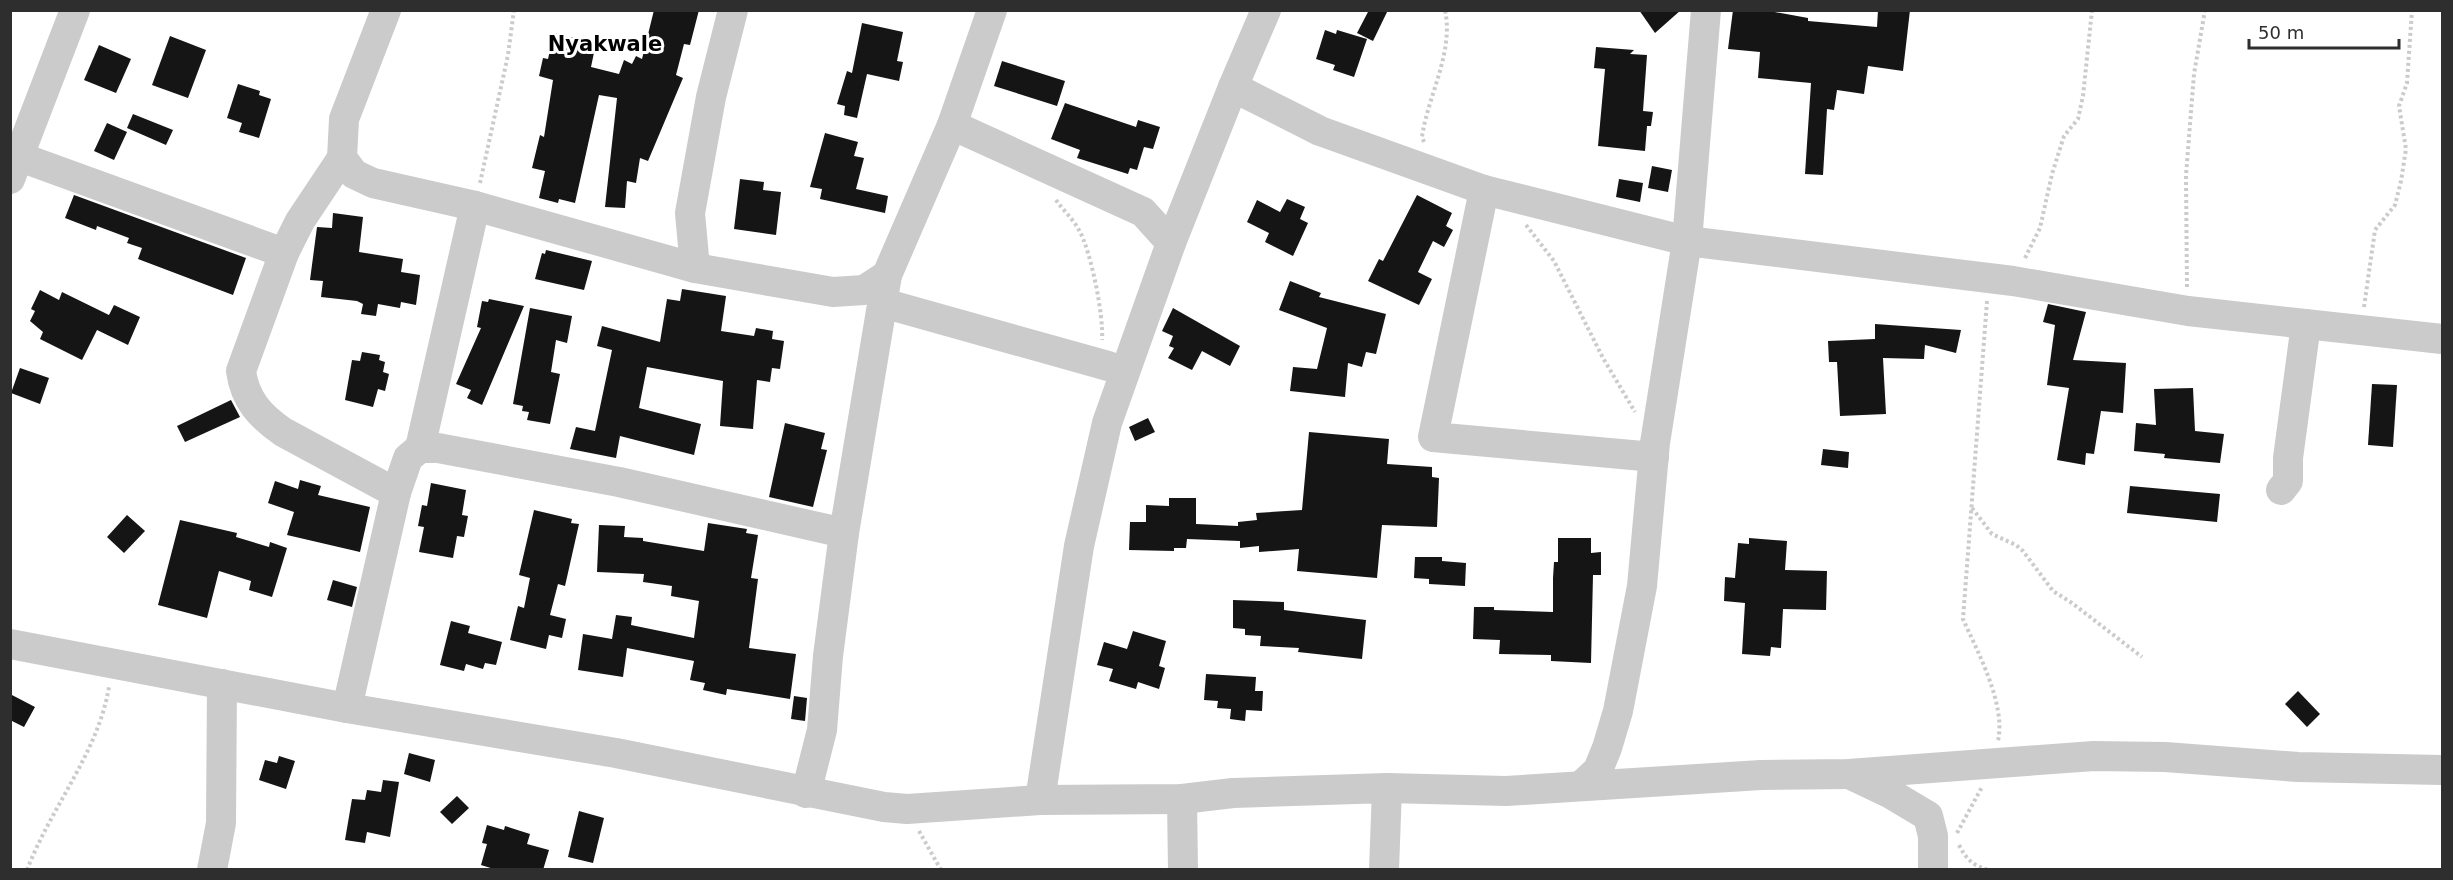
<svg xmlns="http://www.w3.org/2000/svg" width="2453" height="880" font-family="'DejaVu Sans',sans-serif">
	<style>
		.building { fill: #151515 }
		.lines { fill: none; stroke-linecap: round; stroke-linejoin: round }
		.path { stroke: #cbcbcb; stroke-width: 4; stroke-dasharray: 3 3; stroke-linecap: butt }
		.minor { stroke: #cbcbcb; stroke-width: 30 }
		.labels { text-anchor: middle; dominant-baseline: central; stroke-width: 6; stroke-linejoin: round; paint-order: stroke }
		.quarter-label { font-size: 21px; font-weight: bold; fill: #000; stroke: #fff }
	</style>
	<rect width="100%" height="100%" fill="#fff"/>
	<g class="building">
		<path d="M 654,10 L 699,10 L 690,45 L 684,44 L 676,75 L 683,78 L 648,161 L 640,158 L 636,183 L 627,181 L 625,208 L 605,207 L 617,98 L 599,95 L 575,203 L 559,199 L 558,203 L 539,198 L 545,171 L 532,168 L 540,135 L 544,137 L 553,80 L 539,76 L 543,58 L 548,59 L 554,33 L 596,43 L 591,67 L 619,74 L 624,60 L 632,64 L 636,56 L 642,59 Z"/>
		<path d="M 1369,10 L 1388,10 L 1373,41 L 1357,33 Z"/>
		<path d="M 1639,10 L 1681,10 L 1655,33 Z"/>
		<path d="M 1733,10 L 1764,10 L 1808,18 L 1808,21 L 1877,27 L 1878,10 L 1910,10 L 1903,71 L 1868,66 L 1864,94 L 1837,90 L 1834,110 L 1827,109 L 1823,175 L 1805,174 L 1811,83 L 1758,78 L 1760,52 L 1728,49 Z"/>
		<path d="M 862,23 L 903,32 L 897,61 L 903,62 L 899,81 L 867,74 L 857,118 L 844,115 L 845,106 L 837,104 L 847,71 L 852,73 Z"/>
		<path d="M 1325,30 L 1336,34 L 1337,30 L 1367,39 L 1354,77 L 1333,70 L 1335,65 L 1316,59 Z"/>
		<path d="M 170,36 L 206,50 L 188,98 L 152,85 Z"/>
		<path d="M 99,45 L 131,59 L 116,93 L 84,80 Z"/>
		<path d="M 1596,47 L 1634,50 L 1630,54 L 1647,55 L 1643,111 L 1653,112 L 1651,126 L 1647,126 L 1645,151 L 1598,146 L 1605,69 L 1594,68 Z"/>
		<path d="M 1002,61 L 1065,81 L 1057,106 L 994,86 Z"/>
		<path d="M 238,84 L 260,91 L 259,95 L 271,99 L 259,138 L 239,132 L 242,123 L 227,118 Z"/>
		<path d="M 1065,103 L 1136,127 L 1138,120 L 1160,127 L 1153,149 L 1144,147 L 1137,170 L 1130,168 L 1128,174 L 1077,158 L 1080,150 L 1051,139 Z"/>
		<path d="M 133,114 L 173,130 L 166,145 L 127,128 Z"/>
		<path d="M 107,123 L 127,132 L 114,160 L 94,151 Z"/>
		<path d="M 825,133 L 858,142 L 854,156 L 864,158 L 856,189 L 888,196 L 885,213 L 820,199 L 822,189 L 810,187 Z"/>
		<path d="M 1652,166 L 1672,170 L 1668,192 L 1648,188 Z"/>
		<path d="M 740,179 L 764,182 L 763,190 L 781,192 L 776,235 L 734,229 Z"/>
		<path d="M 1619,179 L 1643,183 L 1640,202 L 1616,197 Z"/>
		<path d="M 74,195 L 246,258 L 233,295 L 138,259 L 142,248 L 127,243 L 129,238 L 97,226 L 96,230 L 65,218 Z"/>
		<path d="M 1417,195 L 1452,213 L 1446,226 L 1453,230 L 1444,247 L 1433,241 L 1418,272 L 1432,279 L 1419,305 L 1368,281 L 1379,259 L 1383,261 Z"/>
		<path d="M 1287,199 L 1305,207 L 1300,219 L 1308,223 L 1293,256 L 1265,242 L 1269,233 L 1247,222 L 1257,200 L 1280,212 Z"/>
		<path d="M 333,213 L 363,217 L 359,252 L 403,259 L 401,272 L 420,275 L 416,305 L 401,302 L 400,308 L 378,304 L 376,316 L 361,314 L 363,304 L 357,301 L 321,297 L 323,281 L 310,280 L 317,227 L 332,228 Z"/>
		<path d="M 546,250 L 592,261 L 584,290 L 535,279 L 542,253 L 545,254 Z"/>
		<path d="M 1290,281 L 1321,293 L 1319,297 L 1386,314 L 1376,354 L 1366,352 L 1362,367 L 1348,363 L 1345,397 L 1290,391 L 1293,367 L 1317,369 L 1327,328 L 1279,310 Z"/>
		<path d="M 682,289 L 726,296 L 721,331 L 754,336 L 756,328 L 773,331 L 772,339 L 784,341 L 780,369 L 772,368 L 770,382 L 757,380 L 753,429 L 720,426 L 723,381 L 647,367 L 639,408 L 701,424 L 694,455 L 620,436 L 616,458 L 570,449 L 576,427 L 595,431 L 612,350 L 597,346 L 602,326 L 660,342 L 667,299 L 680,301 Z"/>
		<path d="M 40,290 L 59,300 L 62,292 L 109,315 L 114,305 L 140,317 L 128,345 L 97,330 L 82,360 L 40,339 L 43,332 L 30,321 L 35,311 L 31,309 Z"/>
		<path d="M 489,299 L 524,306 L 482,405 L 467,398 L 471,390 L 456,384 L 481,328 L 477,327 L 482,301 L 488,302 Z"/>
		<path d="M 2048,304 L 2086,312 L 2073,360 L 2126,363 L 2123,413 L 2101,411 L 2094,454 L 2086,453 L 2085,465 L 2057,460 L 2069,388 L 2047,385 L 2055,325 L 2043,322 Z"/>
		<path d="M 530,308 L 572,316 L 567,343 L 556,340 L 551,372 L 560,374 L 550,424 L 527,420 L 529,412 L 522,411 L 523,406 L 513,404 Z"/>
		<path d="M 1173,308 L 1240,346 L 1230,366 L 1202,351 L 1192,370 L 1168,358 L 1174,348 L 1169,346 L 1173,336 L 1162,331 Z"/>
		<path d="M 1875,324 L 1961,330 L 1956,353 L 1925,345 L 1924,359 L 1883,358 L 1886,414 L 1840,416 L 1837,362 L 1829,362 L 1828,341 L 1875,339 Z"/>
		<path d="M 362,352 L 380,355 L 379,360 L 385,362 L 383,372 L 389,374 L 385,391 L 378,389 L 373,407 L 345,400 L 352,360 L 360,361 Z"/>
		<path d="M 20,368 L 49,378 L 40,404 L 11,393 Z"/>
		<path d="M 2372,384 L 2397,385 L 2393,447 L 2368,445 Z"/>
		<path d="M 2193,388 L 2195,431 L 2224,434 L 2220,463 L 2164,458 L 2165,454 L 2134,451 L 2136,423 L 2156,425 L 2154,389 Z"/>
		<path d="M 231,400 L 240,417 L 185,442 L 177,426 Z"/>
		<path d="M 1148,418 L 1155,432 L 1135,441 L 1129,427 Z"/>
		<path d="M 785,423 L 825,433 L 821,449 L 827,450 L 813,507 L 769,497 Z"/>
		<path d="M 1309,432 L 1389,439 L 1387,464 L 1432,467 L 1432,477 L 1439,478 L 1437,527 L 1382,525 L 1377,578 L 1297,571 L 1299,549 L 1259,552 L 1259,546 L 1240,548 L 1240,541 L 1187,539 L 1186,548 L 1174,548 L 1174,551 L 1129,550 L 1130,522 L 1146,522 L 1146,505 L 1169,506 L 1169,498 L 1196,498 L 1196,524 L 1238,526 L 1238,522 L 1257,520 L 1256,513 L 1302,510 Z"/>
		<path d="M 1823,449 L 1849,452 L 1848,468 L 1821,465 Z"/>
		<path d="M 300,480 L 321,486 L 318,495 L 370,507 L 360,552 L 287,535 L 294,512 L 268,503 L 275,481 L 298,489 Z"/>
		<path d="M 431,483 L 466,490 L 462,515 L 468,516 L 464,537 L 457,536 L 453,558 L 419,552 L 424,527 L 418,526 L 422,505 L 427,506 Z"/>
		<path d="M 2130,486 L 2220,494 L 2217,522 L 2127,513 Z"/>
		<path d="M 534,510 L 572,519 L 571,523 L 579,524 L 565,586 L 558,584 L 550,615 L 566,619 L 562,638 L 549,635 L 546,649 L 510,640 L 518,606 L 524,608 L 530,578 L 519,575 Z"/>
		<path d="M 127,515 L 145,531 L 124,553 L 107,537 Z"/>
		<path d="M 180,520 L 237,533 L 236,537 L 269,547 L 270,542 L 287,548 L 272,597 L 249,590 L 251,581 L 219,571 L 207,618 L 158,605 Z"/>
		<path d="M 708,523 L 747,529 L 746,533 L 758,535 L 751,578 L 758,579 L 749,648 L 796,654 L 790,699 L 727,689 L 726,695 L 703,690 L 705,683 L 690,680 L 694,661 L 627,648 L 623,677 L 578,670 L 583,634 L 612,639 L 616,615 L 632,617 L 631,625 L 694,638 L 699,601 L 671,596 L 672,586 L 643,582 L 644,574 L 597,572 L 599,525 L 625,526 L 624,537 L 643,538 L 643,541 L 704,551 Z"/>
		<path d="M 1558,538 L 1591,538 L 1591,553 L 1601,552 L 1601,575 L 1593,575 L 1591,663 L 1551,661 L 1551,655 L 1499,654 L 1500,640 L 1473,639 L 1474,607 L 1494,607 L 1494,610 L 1553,612 L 1553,578 L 1554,562 L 1558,562 Z"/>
		<path d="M 1749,538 L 1787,541 L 1785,570 L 1827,571 L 1826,610 L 1783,609 L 1781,648 L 1771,647 L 1770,656 L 1742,654 L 1745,603 L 1724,601 L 1725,577 L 1735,578 L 1738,543 L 1749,544 Z"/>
		<path d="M 1415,557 L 1442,557 L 1442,561 L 1466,563 L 1465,586 L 1429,584 L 1429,579 L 1414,578 Z"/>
		<path d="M 333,580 L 357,587 L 352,607 L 327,600 Z"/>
		<path d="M 1233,600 L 1284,602 L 1284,610 L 1366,620 L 1362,659 L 1298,652 L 1299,648 L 1260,646 L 1261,636 L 1245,635 L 1245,629 L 1233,628 Z"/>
		<path d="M 451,621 L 470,626 L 468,633 L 502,642 L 496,665 L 485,663 L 483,669 L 466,664 L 464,671 L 440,665 Z"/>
		<path d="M 1133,631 L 1166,641 L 1159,666 L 1165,668 L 1159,689 L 1138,682 L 1136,689 L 1109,681 L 1113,669 L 1097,665 L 1104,642 L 1127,649 Z"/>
		<path d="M 1206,674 L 1256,677 L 1255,691 L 1263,691 L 1262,711 L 1246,710 L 1245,721 L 1230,719 L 1231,709 L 1217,708 L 1218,701 L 1204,700 Z"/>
		<path d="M 2298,691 L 2320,714 L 2307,727 L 2285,704 Z"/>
		<path d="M 10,694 L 35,707 L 24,727 L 10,720 Z"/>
		<path d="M 794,696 L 807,698 L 805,721 L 791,719 Z"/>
		<path d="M 409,753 L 435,760 L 430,782 L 404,774 Z"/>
		<path d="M 279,756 L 295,761 L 286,789 L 259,780 L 265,760 L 277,763 Z"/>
		<path d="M 383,780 L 399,782 L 390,837 L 367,832 L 365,843 L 345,840 L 352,799 L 365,800 L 367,790 L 381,792 Z"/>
		<path d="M 457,796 L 469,808 L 452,824 L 440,812 Z"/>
		<path d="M 579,811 L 604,818 L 593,863 L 568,857 Z"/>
		<path d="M 487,825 L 504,830 L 505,826 L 530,834 L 527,844 L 549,850 L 543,870 L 497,870 L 481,865 L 487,844 L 482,843 Z"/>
	</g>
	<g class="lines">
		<g class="path">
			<path d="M 1424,142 L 1422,137 C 1428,95 1454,53 1445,10"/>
			<path d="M 480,183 L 508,55 L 514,10"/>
			<path d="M 1056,200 C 1063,210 1073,219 1079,230 C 1091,251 1104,317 1102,340"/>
			<path d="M 1526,225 L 1554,261 L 1603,358 L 1635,412"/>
			<path d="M 2025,258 L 2040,228 L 2052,174 L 2064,136 L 2078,119 L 2083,96 L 2092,10"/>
			<path d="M 2187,287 L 2186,175 L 2194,74 L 2205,10"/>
			<path d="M 1987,301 L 1963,619 C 1978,653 2006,704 1998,741"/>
			<path d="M 2364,307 L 2375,230 L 2395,205 L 2401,181 L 2406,149 L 2399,106 L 2407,83 L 2412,10"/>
			<path d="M 1972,508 L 1992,534 L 2016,545 L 2023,551 L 2053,591 L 2072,603 L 2142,657"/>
			<path d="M 919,831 L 941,870"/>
			<path d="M 1957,833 L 1982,787"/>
			<path d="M 1959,845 C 1966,859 1974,867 1990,870"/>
			<path d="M 27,870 C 51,807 98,753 109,687"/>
		</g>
		<g class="minor">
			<path d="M 386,10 L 344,119 L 342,158 L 354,174 L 373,183 L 475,206 L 695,268 L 833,292 L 864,290 L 887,275 L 952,125 L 992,10"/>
			<path d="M 1233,87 L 1320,131 L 1484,190 L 1687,241 L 2013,281 L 2188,311 L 2442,339"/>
			<path d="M 952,125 L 1143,212 L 1171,243"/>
			<path d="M 20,157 L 284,253"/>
			<path d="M 342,158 L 300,221 L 284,253 L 241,371 C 245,400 260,416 283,432 L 396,493"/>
			<path d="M 10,179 L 75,10"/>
			<path d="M 1484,190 L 1433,437 L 1654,457"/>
			<path d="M 695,268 L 690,213 L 711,97 L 733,10"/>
			<path d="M 883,303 L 1108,366"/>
			<path d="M 420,448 L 475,206"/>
			<path d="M 2281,490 L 2288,481 L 2288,458 L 2306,324"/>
			<path d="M 10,644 L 347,708 L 616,753 L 884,807 L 907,809 L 1040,800 L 1182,799 L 1233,793 L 1387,788 L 1384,870"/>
			<path d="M 347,708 L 396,493 L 408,458 L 420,448 L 438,448 L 619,482 L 844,533"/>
			<path d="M 1849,774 L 1891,794 L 1928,816 L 1933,836 L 1933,870"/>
			<path d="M 1582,785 L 1598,770 L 1607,748 L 1618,711 L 1642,586 L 1655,443 L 1687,241 L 1706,10"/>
			<path d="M 1387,788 L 1506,791 L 1761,775 L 1849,774 L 2094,756 L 2165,757 L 2298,767 L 2442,770"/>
			<path d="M 806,793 L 822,730 L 828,656 L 844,533 L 887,275"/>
			<path d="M 1182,799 L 1183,870"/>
			<path d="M 1040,800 L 1079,546 L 1107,423 L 1171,243 L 1233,87 L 1266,10"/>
			<path d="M 212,870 L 221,823 L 222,684"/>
		</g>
	</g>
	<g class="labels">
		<g class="quarter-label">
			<text x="605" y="44">Nyakwale</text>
		</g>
	</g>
	<rect width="2453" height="880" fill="none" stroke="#2e2e2e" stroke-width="24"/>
	<path d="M2249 39v9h150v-9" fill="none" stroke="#2e2e2e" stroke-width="3"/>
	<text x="2258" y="39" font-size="18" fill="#2e2e2e" stroke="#ffffff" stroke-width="4.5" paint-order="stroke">50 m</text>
</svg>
